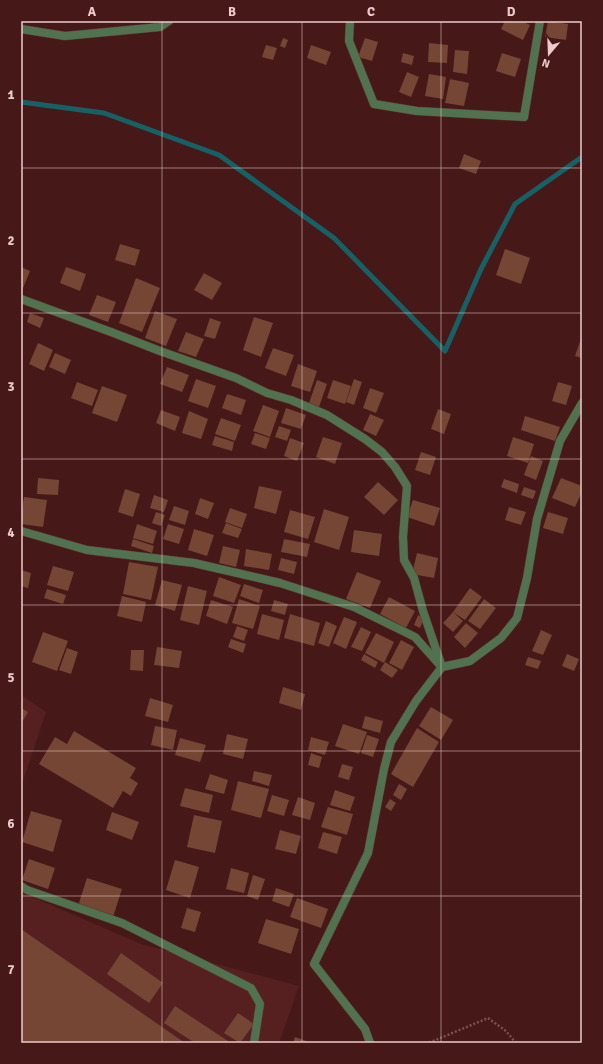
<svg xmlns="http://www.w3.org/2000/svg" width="603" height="1064" font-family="Signika,sans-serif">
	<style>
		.built { fill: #562021 }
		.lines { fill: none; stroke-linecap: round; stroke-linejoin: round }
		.stream { stroke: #166166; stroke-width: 5 }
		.building { fill: #744633 }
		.minor-casing { stroke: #603534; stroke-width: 9 }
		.path { stroke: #7b5251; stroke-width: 2.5; stroke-dasharray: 2 2; stroke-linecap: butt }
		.minor { stroke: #51724e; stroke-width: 8 }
		.grid { fill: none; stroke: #ebccca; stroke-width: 1; stroke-opacity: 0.55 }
		.neatline { fill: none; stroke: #ebccca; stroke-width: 1.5 }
		.grid-label { font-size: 13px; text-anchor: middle; font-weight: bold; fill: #ebccca }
	</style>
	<rect width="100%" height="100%" fill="#461818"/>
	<g class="built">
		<path d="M 21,695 L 46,712 L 21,787 Z"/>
		<path d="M 21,892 L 141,944 L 299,986 L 279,1043 L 21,1043 Z"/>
	</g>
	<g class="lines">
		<path class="stream" d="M 21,102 L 104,113 L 219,155 L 334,238 L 445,351 L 481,269 L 515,204 L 582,157"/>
	</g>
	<g class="building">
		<path d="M 505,21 L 522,21 L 530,25 L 523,40 L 501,29 Z"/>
		<path d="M 548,21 L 568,24 L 566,40 L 545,37 Z"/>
		<path d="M 283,38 L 288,40 L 285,48 L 280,46 Z"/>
		<path d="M 365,38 L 378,42 L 372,61 L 358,57 Z"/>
		<path d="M 429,43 L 448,45 L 447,63 L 428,62 Z"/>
		<path d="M 266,45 L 277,48 L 273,60 L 262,57 Z"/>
		<path d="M 311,45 L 331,52 L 326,65 L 307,58 Z"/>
		<path d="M 455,50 L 469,51 L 467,74 L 453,72 Z"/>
		<path d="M 403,53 L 414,56 L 412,65 L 401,62 Z"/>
		<path d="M 502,53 L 521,59 L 515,77 L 496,71 Z"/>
		<path d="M 407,72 L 419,77 L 411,97 L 399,92 Z"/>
		<path d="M 429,74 L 446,77 L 443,99 L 425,96 Z"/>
		<path d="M 450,79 L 469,83 L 464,106 L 445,103 Z"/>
		<path d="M 464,154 L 481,161 L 476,174 L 459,168 Z"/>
		<path d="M 120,244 L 140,250 L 135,266 L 115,260 Z"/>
		<path d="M 505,249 L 530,258 L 521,284 L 496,275 Z"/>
		<path d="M 21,267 L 30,271 L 21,293 Z"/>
		<path d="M 66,267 L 86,274 L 80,291 L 60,283 Z"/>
		<path d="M 204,273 L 222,283 L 212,300 L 194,290 Z"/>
		<path d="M 136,278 L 160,288 L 142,332 L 119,323 Z"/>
		<path d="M 97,295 L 116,302 L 108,322 L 89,315 Z"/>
		<path d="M 155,311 L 177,319 L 166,346 L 145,338 Z"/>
		<path d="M 30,313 L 44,318 L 40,328 L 27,322 Z"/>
		<path d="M 254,317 L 273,323 L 261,357 L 243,350 Z"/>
		<path d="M 210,318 L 221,322 L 215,339 L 204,336 Z"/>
		<path d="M 186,332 L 204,339 L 196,357 L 178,351 Z"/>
		<path d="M 582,336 L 582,358 L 575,356 Z"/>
		<path d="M 38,343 L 53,350 L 44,371 L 29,364 Z"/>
		<path d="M 273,348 L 294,355 L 286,376 L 265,368 Z"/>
		<path d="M 55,353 L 71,360 L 65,374 L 49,367 Z"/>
		<path d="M 298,364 L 317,371 L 310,392 L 291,386 Z"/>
		<path d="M 167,367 L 189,375 L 182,392 L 160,384 Z"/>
		<path d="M 196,379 L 216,386 L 208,408 L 188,401 Z"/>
		<path d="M 354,379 L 362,382 L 354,405 L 346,402 Z"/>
		<path d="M 317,380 L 327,384 L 319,407 L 309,403 Z"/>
		<path d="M 333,380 L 351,386 L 345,404 L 327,398 Z"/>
		<path d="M 77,382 L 98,390 L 92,406 L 71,398 Z"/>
		<path d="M 558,382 L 572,386 L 566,405 L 552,401 Z"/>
		<path d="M 102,386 L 127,395 L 117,422 L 92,413 Z"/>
		<path d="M 370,388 L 384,393 L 376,413 L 363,408 Z"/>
		<path d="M 227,394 L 246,400 L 241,415 L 222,408 Z"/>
		<path d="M 263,405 L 279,411 L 270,437 L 253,431 Z"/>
		<path d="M 286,408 L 306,415 L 301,429 L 281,423 Z"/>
		<path d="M 438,409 L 451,414 L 444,434 L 431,429 Z"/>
		<path d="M 161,410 L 180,417 L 175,431 L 156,423 Z"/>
		<path d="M 189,411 L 208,419 L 201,439 L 182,433 Z"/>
		<path d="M 370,414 L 384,420 L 376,436 L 363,430 Z"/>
		<path d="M 525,416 L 560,427 L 555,441 L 521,430 Z"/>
		<path d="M 221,418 L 241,425 L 235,441 L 215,434 Z"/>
		<path d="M 279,426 L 291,430 L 287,441 L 275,437 Z"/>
		<path d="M 255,433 L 270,438 L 266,449 L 251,444 Z"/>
		<path d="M 215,436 L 234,442 L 232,451 L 212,445 Z"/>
		<path d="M 323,437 L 342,443 L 335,464 L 316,457 Z"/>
		<path d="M 513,437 L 534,444 L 528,463 L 507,456 Z"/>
		<path d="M 290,438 L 304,443 L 297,461 L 284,456 Z"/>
		<path d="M 421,452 L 436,457 L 430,475 L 415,470 Z"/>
		<path d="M 531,456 L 543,461 L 536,480 L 524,475 Z"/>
		<path d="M 38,478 L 59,480 L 58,495 L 37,494 Z"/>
		<path d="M 561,478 L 582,486 L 582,492 L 575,507 L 552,498 Z"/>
		<path d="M 504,479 L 519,484 L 517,493 L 501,487 Z"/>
		<path d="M 378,482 L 398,500 L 384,515 L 364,497 Z"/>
		<path d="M 259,486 L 282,491 L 276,514 L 254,508 Z"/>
		<path d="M 524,487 L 536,491 L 533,499 L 521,495 Z"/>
		<path d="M 125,489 L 140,494 L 133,517 L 118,512 Z"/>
		<path d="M 154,495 L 168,500 L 164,512 L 150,508 Z"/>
		<path d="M 24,497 L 47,500 L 43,527 L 21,524 L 21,517 Z"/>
		<path d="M 200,498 L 214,503 L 208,519 L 195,514 Z"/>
		<path d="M 413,500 L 440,508 L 434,526 L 407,517 Z"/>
		<path d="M 174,506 L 189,511 L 185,525 L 169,520 Z"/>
		<path d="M 509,507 L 526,512 L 521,525 L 505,520 Z"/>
		<path d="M 230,508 L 247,514 L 242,528 L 225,522 Z"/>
		<path d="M 324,509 L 349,517 L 339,550 L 314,542 Z"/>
		<path d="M 290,510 L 315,517 L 308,539 L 284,532 Z"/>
		<path d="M 156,512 L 165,515 L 161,526 L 152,523 Z"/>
		<path d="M 548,512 L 568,518 L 563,534 L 543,528 Z"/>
		<path d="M 226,523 L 242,529 L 238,538 L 222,533 Z"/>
		<path d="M 137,524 L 157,531 L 153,544 L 133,538 Z"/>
		<path d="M 168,524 L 184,529 L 179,544 L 163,539 Z"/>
		<path d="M 194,529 L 214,535 L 207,556 L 188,550 Z"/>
		<path d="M 354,530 L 382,534 L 379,556 L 351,552 Z"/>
		<path d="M 133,539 L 154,546 L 152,553 L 131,546 Z"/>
		<path d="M 284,539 L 310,544 L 307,557 L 281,552 Z"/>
		<path d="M 223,546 L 240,550 L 236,567 L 219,563 Z"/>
		<path d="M 246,549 L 272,554 L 269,570 L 244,566 Z"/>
		<path d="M 417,553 L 438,558 L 434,578 L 412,574 Z"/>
		<path d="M 281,558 L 297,562 L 294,574 L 278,570 Z"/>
		<path d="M 129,562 L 158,567 L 151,600 L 123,594 Z"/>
		<path d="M 53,566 L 74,572 L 68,591 L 47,585 Z"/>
		<path d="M 21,570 L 31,573 L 28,588 L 21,586 Z"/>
		<path d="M 357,572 L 381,581 L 370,608 L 346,599 Z"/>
		<path d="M 219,577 L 241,585 L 234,603 L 213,596 Z"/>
		<path d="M 162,580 L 182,585 L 175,611 L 155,605 Z"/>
		<path d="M 244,584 L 263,590 L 259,603 L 240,596 Z"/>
		<path d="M 188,586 L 207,591 L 199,625 L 180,620 Z"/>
		<path d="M 470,588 L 482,597 L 465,620 L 453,612 Z"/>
		<path d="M 47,589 L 66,595 L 63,604 L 44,598 Z"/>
		<path d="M 122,596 L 146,602 L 142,622 L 117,616 Z"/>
		<path d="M 389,597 L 415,611 L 406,628 L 380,614 Z"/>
		<path d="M 239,599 L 260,606 L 253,629 L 232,623 Z"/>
		<path d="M 484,599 L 496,608 L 480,629 L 468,621 Z"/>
		<path d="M 211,600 L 233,607 L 227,624 L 206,616 Z"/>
		<path d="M 274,600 L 288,604 L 285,615 L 271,611 Z"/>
		<path d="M 453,612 L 463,621 L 453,632 L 443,623 Z"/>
		<path d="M 262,614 L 284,620 L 279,640 L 257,634 Z"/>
		<path d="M 290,614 L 320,623 L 314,646 L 284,638 Z"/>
		<path d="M 418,615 L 424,618 L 420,628 L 414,625 Z"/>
		<path d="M 344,617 L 357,622 L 346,649 L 333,643 Z"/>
		<path d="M 326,621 L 337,626 L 329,647 L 318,643 Z"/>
		<path d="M 466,623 L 478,633 L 465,648 L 454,637 Z"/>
		<path d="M 237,626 L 248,630 L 244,641 L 233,637 Z"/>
		<path d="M 361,627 L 371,632 L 362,651 L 351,647 Z"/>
		<path d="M 541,630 L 552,635 L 543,655 L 532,651 Z"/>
		<path d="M 43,632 L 68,641 L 57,671 L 32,662 Z"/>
		<path d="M 376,633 L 394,642 L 384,663 L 365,653 Z"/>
		<path d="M 231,639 L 246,644 L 243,653 L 228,647 Z"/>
		<path d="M 401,640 L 414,647 L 402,670 L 389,663 Z"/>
		<path d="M 157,647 L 182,651 L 179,668 L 154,665 Z"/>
		<path d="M 67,648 L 78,652 L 71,674 L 59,670 Z"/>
		<path d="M 131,650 L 144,650 L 143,671 L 130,670 Z"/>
		<path d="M 364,654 L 378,662 L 375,668 L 361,660 Z"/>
		<path d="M 567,654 L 579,659 L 574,671 L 562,666 Z"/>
		<path d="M 528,657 L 541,661 L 538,669 L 525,665 Z"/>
		<path d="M 385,662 L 398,670 L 392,678 L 380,670 Z"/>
		<path d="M 283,687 L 305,694 L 301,710 L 279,703 Z"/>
		<path d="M 150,698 L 173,705 L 168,722 L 145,716 Z"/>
		<path d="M 431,707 L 453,720 L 441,740 L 419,726 Z"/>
		<path d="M 21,708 L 28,712 L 21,724 Z"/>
		<path d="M 365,716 L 383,721 L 380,733 L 362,728 Z"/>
		<path d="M 343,724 L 367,732 L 359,754 L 335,746 Z"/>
		<path d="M 155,726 L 177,730 L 173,750 L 151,745 Z"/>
		<path d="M 417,728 L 439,742 L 413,787 L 391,774 Z"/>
		<path d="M 74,731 L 136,768 L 130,778 L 138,783 L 131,796 L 123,791 L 113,808 L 39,764 L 55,737 L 67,744 Z"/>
		<path d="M 227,734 L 248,739 L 243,759 L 223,754 Z"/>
		<path d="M 367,735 L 379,739 L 373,757 L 361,753 Z"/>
		<path d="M 311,737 L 329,742 L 325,755 L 308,750 Z"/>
		<path d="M 180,738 L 206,745 L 200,762 L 175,755 Z"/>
		<path d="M 311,753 L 322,757 L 319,768 L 308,765 Z"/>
		<path d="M 342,764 L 353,767 L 349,780 L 338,777 Z"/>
		<path d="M 254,771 L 272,775 L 269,786 L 252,781 Z"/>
		<path d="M 210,774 L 228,780 L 224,794 L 205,789 Z"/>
		<path d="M 238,781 L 269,789 L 261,818 L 231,810 Z"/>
		<path d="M 399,784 L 407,789 L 401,800 L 393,795 Z"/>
		<path d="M 185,788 L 213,795 L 209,813 L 180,806 Z"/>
		<path d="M 335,790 L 355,797 L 350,811 L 330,805 Z"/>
		<path d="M 272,795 L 289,800 L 284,816 L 267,811 Z"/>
		<path d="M 298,797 L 315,803 L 310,820 L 292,815 Z"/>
		<path d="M 390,799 L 396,803 L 391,811 L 385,807 Z"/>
		<path d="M 328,807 L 353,814 L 347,835 L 321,827 Z"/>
		<path d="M 31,811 L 62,820 L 53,852 L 22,842 Z"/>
		<path d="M 112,812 L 139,822 L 132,840 L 106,830 Z"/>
		<path d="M 194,815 L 222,821 L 215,853 L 187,847 Z"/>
		<path d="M 280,830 L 301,836 L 296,854 L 275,849 Z"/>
		<path d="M 323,832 L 342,837 L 337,854 L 318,848 Z"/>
		<path d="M 29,859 L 55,868 L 48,889 L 22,880 Z"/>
		<path d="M 175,860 L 199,867 L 190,898 L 166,890 Z"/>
		<path d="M 231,868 L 249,873 L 244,893 L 226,889 Z"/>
		<path d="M 253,875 L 265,879 L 258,900 L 247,896 Z"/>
		<path d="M 87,878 L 122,889 L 113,917 L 78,906 Z"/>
		<path d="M 276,888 L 294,894 L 289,907 L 272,901 Z"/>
		<path d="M 297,898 L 328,909 L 321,928 L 290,917 Z"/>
		<path d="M 187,908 L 201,912 L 195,932 L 181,928 Z"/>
		<path d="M 266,919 L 299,929 L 291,954 L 258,943 Z"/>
		<path d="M 21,929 L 185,1043 L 21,1043 Z"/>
		<path d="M 121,953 L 163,983 L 149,1003 L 107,974 Z"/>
		<path d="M 175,1006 L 231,1043 L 195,1043 L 164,1023 Z"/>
		<path d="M 238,1013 L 254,1024 L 240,1043 L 224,1033 Z"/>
		<path d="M 295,1037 L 312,1043 L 293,1043 Z"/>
	</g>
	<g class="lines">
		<defs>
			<g id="minor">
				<path d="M 350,21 L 349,41 L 374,104 L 417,111 L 524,117 L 540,21"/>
				<path d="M 21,29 L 65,36 L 160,27 L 169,21"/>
				<path d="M 21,299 L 111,332 L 160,351 L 236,378 L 267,393 L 291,400 L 327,415 L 365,439 L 382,452 L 395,467 L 407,486 L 403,537 L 404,560 L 414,578 L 423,611 L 442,667"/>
				<path d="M 21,531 L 87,550 L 194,563 L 280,583 L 354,607 L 415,637 L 439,664"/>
				<path d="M 21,886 L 27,890 L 122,923 L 251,988 L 260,1004 L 254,1043"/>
				<path d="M 370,1043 L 365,1029 L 314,964 L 368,853 L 384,769 L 391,742 L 416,701 L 442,667 L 470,661 L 501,638 L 517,618 L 527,578 L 537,519 L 560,441 L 582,403"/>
			</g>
		</defs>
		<use href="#minor" class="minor-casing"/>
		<path class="path" d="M 425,1043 L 431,1042 L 488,1018 L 506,1031 L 516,1043"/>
		<use href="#minor" class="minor"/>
	</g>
	<path class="grid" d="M 162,21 L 162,1043M 302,21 L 302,1043M 441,21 L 441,1043M 21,168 L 582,168M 21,313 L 582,313M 21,459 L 582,459M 21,605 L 582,605M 21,751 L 582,751M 21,896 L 582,896"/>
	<rect width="603" height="1064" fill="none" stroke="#461818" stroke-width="44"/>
	<g transform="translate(549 54) rotate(199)" stroke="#461818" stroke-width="3" paint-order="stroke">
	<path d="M0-3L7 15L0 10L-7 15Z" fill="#ebccca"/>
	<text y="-6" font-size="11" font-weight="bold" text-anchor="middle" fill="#ebccca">N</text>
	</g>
	<rect x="22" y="22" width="559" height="1020" class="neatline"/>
	<g class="grid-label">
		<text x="92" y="16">A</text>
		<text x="232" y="16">B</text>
		<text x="371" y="16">C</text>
		<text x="511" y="16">D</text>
		<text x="11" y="99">1</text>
		<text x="11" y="245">2</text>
		<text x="11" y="391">3</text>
		<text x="11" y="537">4</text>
		<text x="11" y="682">5</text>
		<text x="11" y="828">6</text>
		<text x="11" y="974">7</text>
	</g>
</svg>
